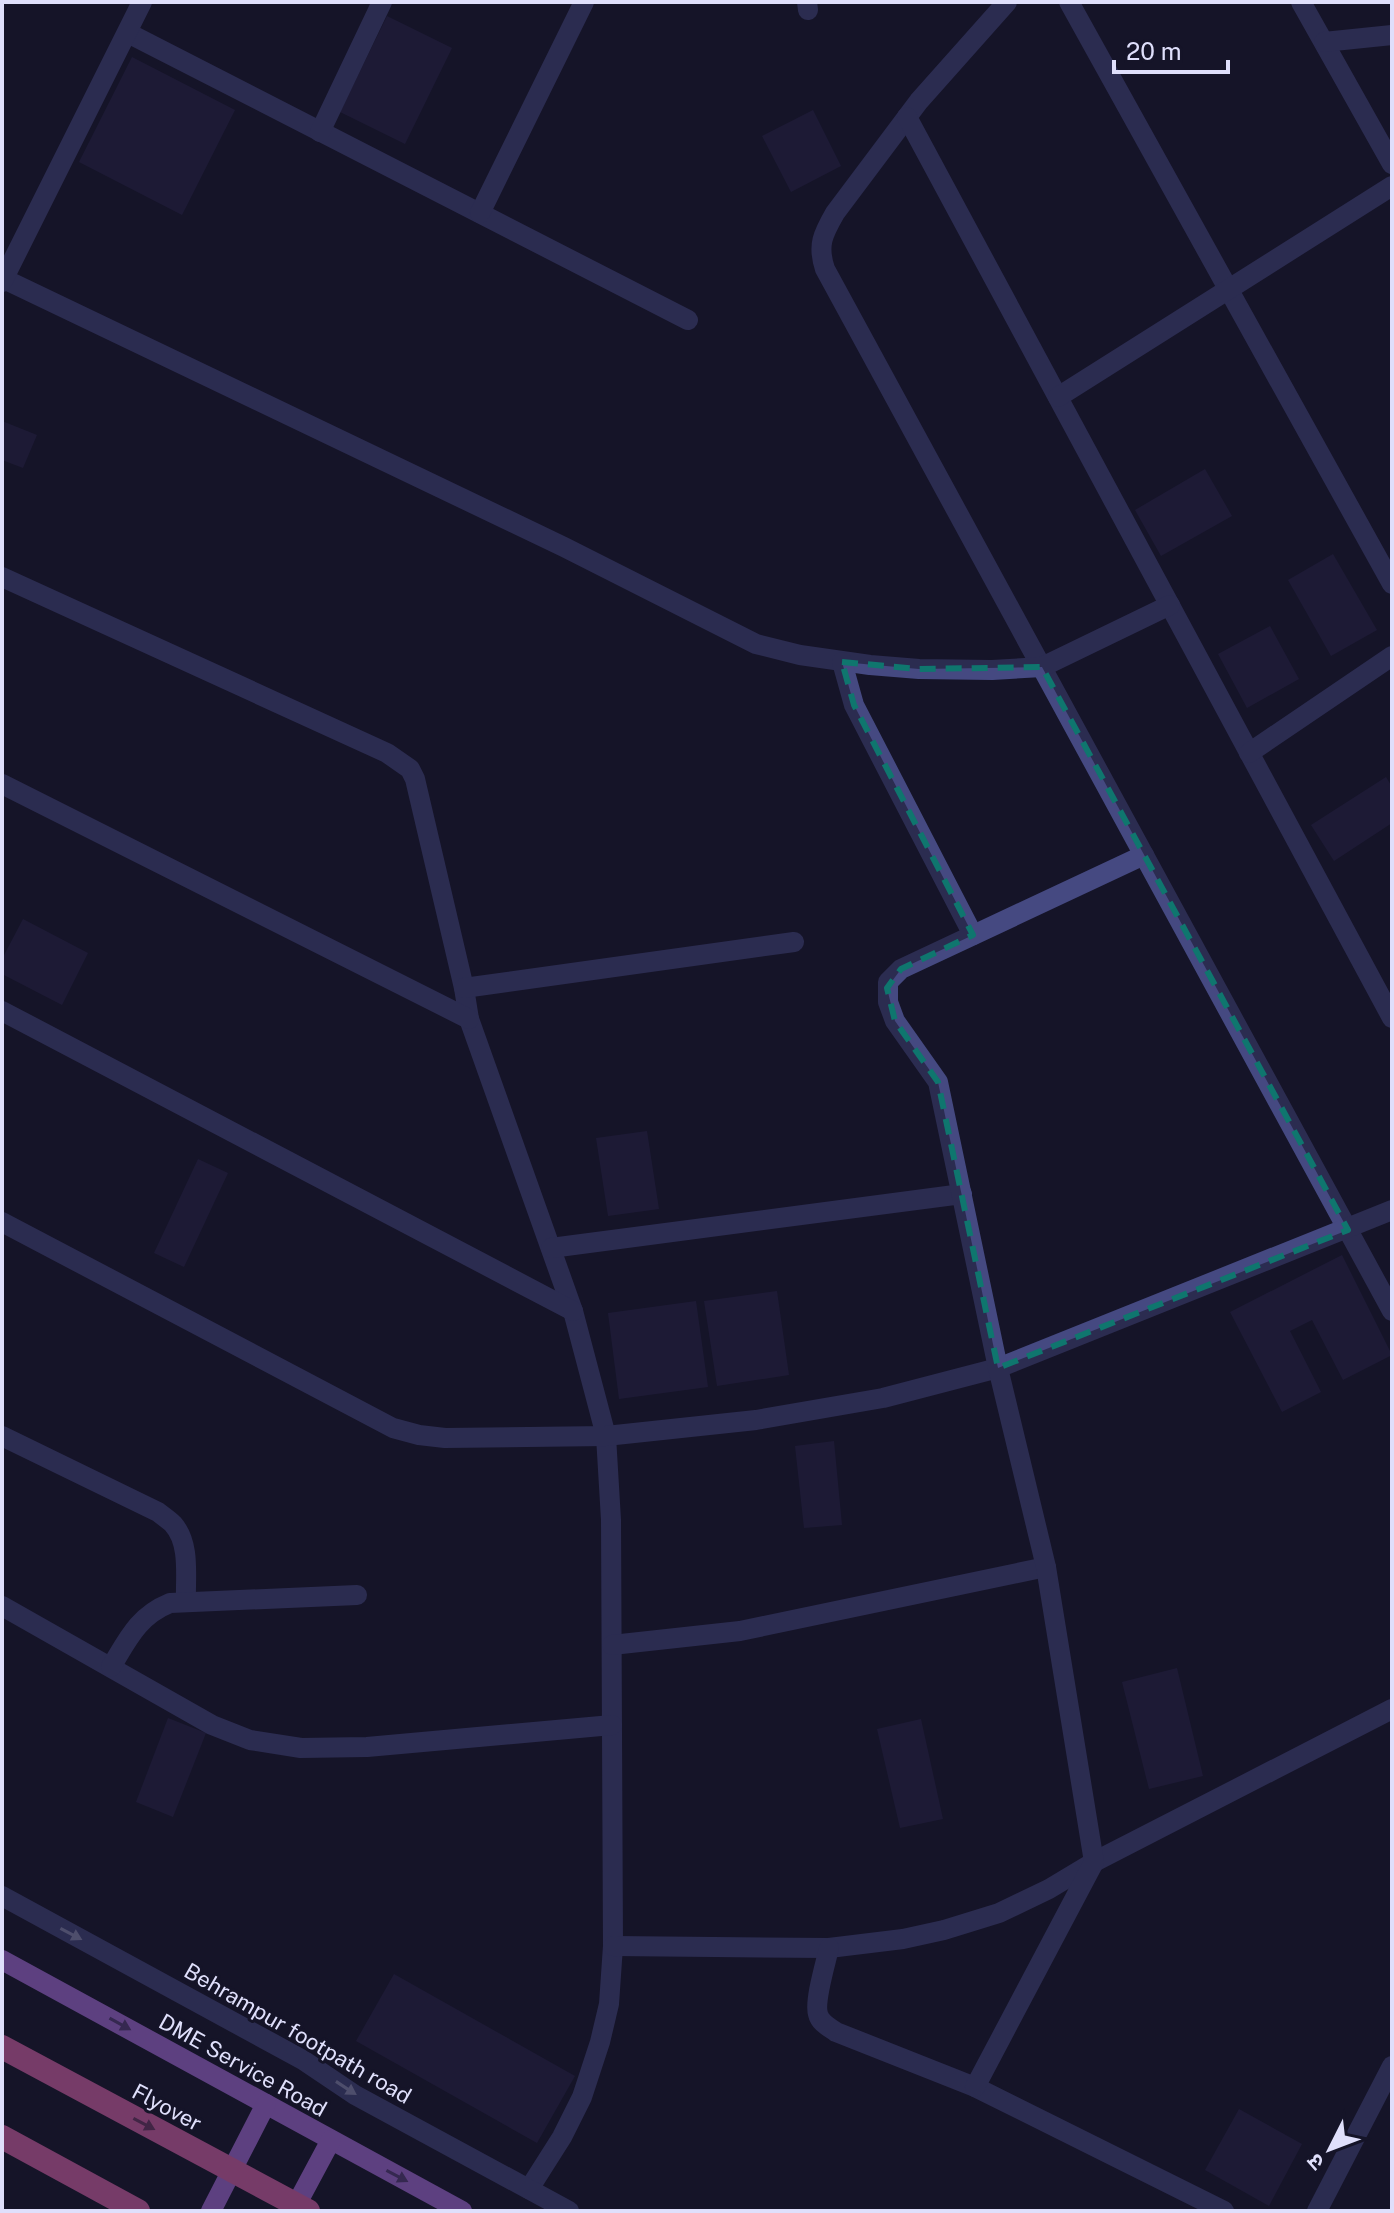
<svg xmlns="http://www.w3.org/2000/svg" width="1394" height="2213" font-family="'Public Sans','Noto Sans Devanagari',sans-serif">
	<style>
		.building { fill: #262246 }
		.lines { fill: none; stroke-linecap: round; stroke-linejoin: round }
		.minor { stroke: #454981; stroke-width: 20 }
		.major { stroke: #b375ec; stroke-width: 20 }
		.highway { stroke: #eb6ab6; stroke-width: 24 }
		.highway-bridge { stroke: #eb6ab6; stroke-width: 24 }
		.oneway { fill: #9294be }
		.oneway2 { fill: #5c4080 }
		.oneway3 { fill: #753b68 }
		.marked { fill: none; stroke: #0f766e; stroke-width: 6; stroke-dasharray: 16 10; stroke-linejoin: round }
		.labels { text-anchor: middle; dominant-baseline: central; stroke-width: 6; stroke-linejoin: round; paint-order: stroke }
		.street-label { font-size: 22px; fill: #dfdffb; stroke: #151428 }
	</style>
	<rect width="100%" height="100%" fill="#151428"/>
	<g class="building">
		<path d="M 387,16 L 452,48 L 405,144 L 340,112 Z"/>
		<path d="M 132,57 L 235,110 L 182,215 L 79,162 Z"/>
		<path d="M 813,110 L 841,166 L 791,192 L 762,136 Z"/>
		<path d="M 2,421 L 37,435 L 23,468 L 2,460 Z"/>
		<path d="M 1205,469 L 1232,516 L 1161,556 L 1135,510 Z"/>
		<path d="M 1333,554 L 1377,630 L 1331,656 L 1288,580 Z"/>
		<path d="M 1270,626 L 1299,679 L 1247,708 L 1218,654 Z"/>
		<path d="M 1386,777 L 1392,787 L 1392,823 L 1334,861 L 1311,825 Z"/>
		<path d="M 23,919 L 88,953 L 62,1005 L 2,974 L 2,959 Z"/>
		<path d="M 647,1131 L 659,1209 L 608,1216 L 596,1138 Z"/>
		<path d="M 198,1159 L 228,1173 L 184,1267 L 154,1253 Z"/>
		<path d="M 1342,1255 L 1392,1355 L 1343,1380 L 1312,1320 L 1290,1331 L 1321,1392 L 1282,1412 L 1230,1312 Z"/>
		<path d="M 777,1291 L 789,1375 L 717,1386 L 704,1301 Z"/>
		<path d="M 696,1301 L 708,1387 L 619,1399 L 608,1313 Z"/>
		<path d="M 834,1441 L 842,1525 L 804,1528 L 795,1446 Z"/>
		<path d="M 1177,1668 L 1203,1776 L 1149,1789 L 1122,1682 Z"/>
		<path d="M 168,1718 L 206,1733 L 173,1817 L 136,1802 Z"/>
		<path d="M 921,1719 L 943,1819 L 900,1828 L 877,1729 Z"/>
		<path d="M 394,1974 L 575,2076 L 537,2143 L 356,2041 Z"/>
		<path d="M 1239,2109 L 1302,2144 L 1269,2206 L 1205,2170 Z"/>
	</g>
	<g class="lines">
		<g class="minor">
			<path d="M 807,2 L 808,10"/>
			<path d="M 1007,2 L 919,101 L 835,213 C 823,234 817,245 825,269 L 1392,1311"/>
			<path d="M 1069,2 L 1392,584"/>
			<path d="M 1301,2 L 1392,164"/>
			<path d="M 128,33 L 688,320"/>
			<path d="M 1324,42 L 1392,35"/>
			<path d="M 907,117 L 1392,1018"/>
			<path d="M 320,132 L 382,2"/>
			<path d="M 480,213 L 584,2"/>
			<path d="M 4,279 L 564,547 L 756,644 L 800,655 L 870,665 L 919,669 L 992,670 L 1042,667 L 1170,605"/>
			<path d="M 2,282 L 142,2"/>
			<path d="M 1058,397 L 1392,186"/>
			<path d="M 2,577 L 387,753 L 410,769 L 415,779 L 464,988 L 469,1019 L 573,1311 L 606,1436 L 611,1520 L 613,1946 L 609,2004 L 600,2042 L 582,2097 L 562,2137 L 529,2189"/>
			<path d="M 842,662 L 854,705 L 973,935"/>
			<path d="M 1249,753 L 1392,656"/>
			<path d="M 2,784 L 469,1019"/>
			<path d="M 464,988 L 794,942"/>
			<path d="M 2,1011 L 573,1311"/>
			<path d="M 2,1222 L 393,1428 L 419,1435 L 445,1438 L 606,1436 L 756,1420 L 883,1398 L 998,1368 L 1392,1210"/>
			<path d="M 551,1248 L 962,1194"/>
			<path d="M 2,1436 L 158,1512 C 163,1516 169,1520 173,1524 C 191,1544 185,1578 186,1602"/>
			<path d="M 2,1606 L 212,1725 L 250,1740 L 301,1748 L 367,1747 L 612,1725"/>
			<path d="M 612,1645 L 740,1631 L 1046,1567"/>
			<path d="M 111,1667 C 128,1639 138,1616 170,1603 L 357,1595"/>
			<path d="M 2,1896 L 303,2060 L 355,2095 L 569,2211"/>
			<path d="M 613,1946 L 829,1948 L 903,1939 L 944,1930 L 999,1913 L 1049,1889 L 1094,1862 L 1392,1709"/>
			<path d="M 829,1948 C 826,1962 814,2001 818,2014 C 820,2023 829,2027 836,2032 L 975,2087 L 1224,2211"/>
			<path d="M 975,2087 L 1094,1862 L 1046,1567 L 998,1368 L 938,1082 L 895,1021 L 888,1002 L 888,982 L 901,969 L 1144,855"/>
			<path d="M 1317,2211 L 1392,2066"/>
		</g>
		<g class="major">
			<path d="M 2,1960 L 462,2211"/>
			<path d="M 211,2211 L 266,2104"/>
			<path d="M 293,2211 L 331,2140"/>
		</g>
		<path class="highway" d="M 2,2137 L 138,2211"/>
		<path class="highway-bridge" d="M 2,2047 L 308,2211"/>
	</g>
	<defs><path id="oneway-solid" d="M-6-.8H1V-3.2L6.5 0L1 3.2V.8H-6Z" transform="scale(2)"/></defs>
	<g class="oneway">
		<use href="#oneway-solid" transform="translate(71 1934) rotate(28)"/>
		<use href="#oneway-solid" transform="translate(346 2088) rotate(33)"/>
	</g>
	<g class="oneway2">
		<use href="#oneway-solid" transform="translate(120 2024) rotate(29)"/>
		<use href="#oneway-solid" transform="translate(397 2176) rotate(28)"/>
	</g>
	<use class="oneway3" href="#oneway-solid" transform="translate(144 2124) rotate(28)"/>
	<path d="M0 0H1394V2213H0ZM 842,662 L 919,669 L 1042,667 L 1348,1230 L 998,1368 L 938,1082 L 895,1021 L 887,988 L 901,969 L 973,935 L 854,705 Z" fill="#151428" fill-opacity=".55" fill-rule="evenodd"/>
	<path class="marked" d="M 842,662 L 919,669 L 1042,667 L 1348,1230 L 998,1368 L 938,1082 L 895,1021 L 887,988 L 901,969 L 973,935 L 854,705 Z"/>
	<g class="labels">
		<g class="street-label">
			<text transform="translate(298 2033) rotate(30)">Behrampur footpath road</text>
			<text transform="translate(243 2065) rotate(29)">DME Service Road</text>
			<text transform="translate(167 2107) rotate(28)">Flyover</text>
		</g>
	</g>
	<rect width="1394" height="2213" fill="none" stroke="#dfdffb" stroke-width="8"/>
	<g transform="translate(1330 2149) rotate(228)" stroke="#151428" stroke-width="6" paint-order="stroke">
	<path d="M0-6L14 30L0 20L-14 30Z" fill="#dfdffb"/>
	<text y="-12" font-size="22" font-weight="bold" text-anchor="middle" fill="#dfdffb">उ</text>
	</g>
	<path d="M1114 60v12h114v-12" fill="none" stroke="#dfdffb" stroke-width="4"/>
	<text x="1126" y="60" font-size="24" fill="#dfdffb" stroke="#151428" stroke-width="6" paint-order="stroke">20 m</text>
</svg>
